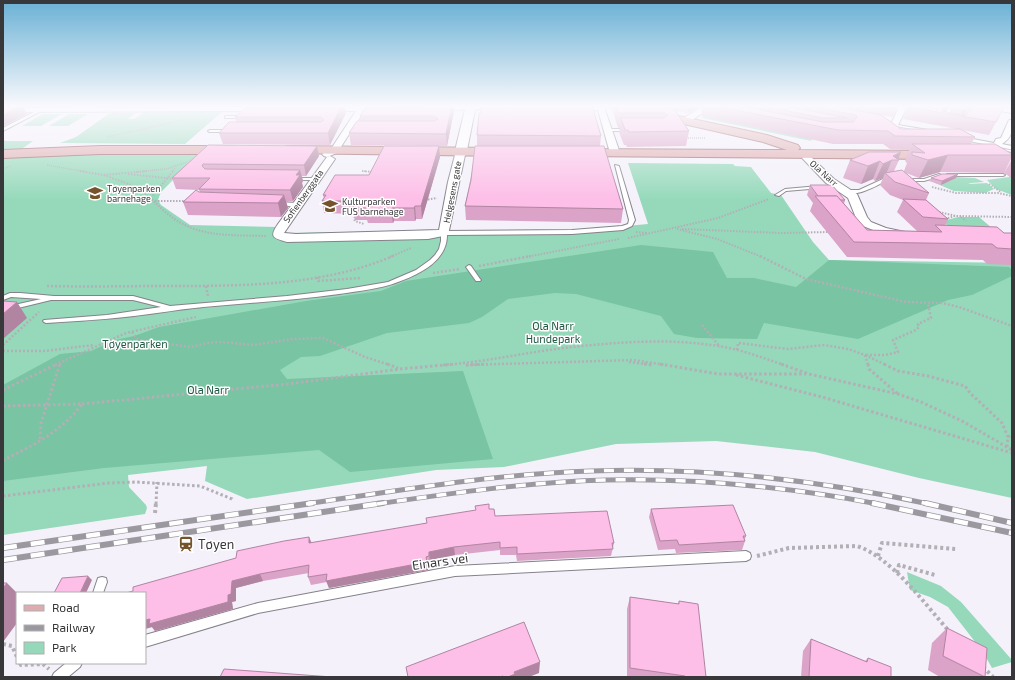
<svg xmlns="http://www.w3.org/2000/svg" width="1015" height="680" font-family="'Exo 2',sans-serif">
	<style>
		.green { fill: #95d9ba }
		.forest { fill: #79c4a2 }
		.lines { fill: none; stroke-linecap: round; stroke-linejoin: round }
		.service-casing { stroke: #85828a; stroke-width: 2 }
		.minor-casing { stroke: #85828a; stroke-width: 2 }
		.tertiary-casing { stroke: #85828a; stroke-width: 2 }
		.primary-casing { stroke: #965f64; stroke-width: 2 }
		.path-far4 { stroke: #b2afb6; stroke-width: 1.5; stroke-dasharray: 1 1; stroke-linecap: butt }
		.path-far3 { stroke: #b2afb6; stroke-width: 2; stroke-dasharray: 1.5 1.5; stroke-linecap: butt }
		.path-far2 { stroke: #b2afb6; stroke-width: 2.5; stroke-dasharray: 2 2; stroke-linecap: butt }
		.path-far1 { stroke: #b2afb6; stroke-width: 3; stroke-dasharray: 2.5 2.5; stroke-linecap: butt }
		.path { stroke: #b2afb6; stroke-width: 4; stroke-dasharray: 3 3; stroke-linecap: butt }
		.service { fill: #fff; fill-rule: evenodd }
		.minor { fill: #fff; fill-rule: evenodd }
		.tertiary { fill: #fff; fill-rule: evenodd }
		.primary { fill: #deacaf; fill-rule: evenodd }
		.tram { stroke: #9b999f; stroke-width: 1 }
		.rail-far1-casing { stroke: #9b999f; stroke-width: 5 }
		.rail-casing { stroke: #9b999f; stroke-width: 6 }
		.rail-far1 { stroke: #fff; stroke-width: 3.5; stroke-dasharray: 10; stroke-linecap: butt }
		.rail { stroke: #fff; stroke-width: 4.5; stroke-dasharray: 14; stroke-linecap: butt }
		.wall { fill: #daa3c7 }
		.shaded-wall { fill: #b185a2 }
		.building { fill: #fdbee7; stroke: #b185a2 }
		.labels { text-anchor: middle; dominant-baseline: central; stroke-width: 3; stroke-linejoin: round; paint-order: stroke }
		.far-street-label { font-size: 9px; fill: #38373a; stroke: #fff }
		.far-poi-label { font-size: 9px; fill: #38373a; stroke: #fff; text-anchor: start }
		.park-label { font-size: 11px; fill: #205a43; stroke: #fff }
		.near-poi-label { font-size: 13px; fill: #38373a; stroke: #fff; text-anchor: start }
		.near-street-label { font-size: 13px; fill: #38373a; stroke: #fff }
	</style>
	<rect width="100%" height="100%" fill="#f4f1fa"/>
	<g class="green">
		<path d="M 3,105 L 356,105 L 225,107 L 3,108 Z"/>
		<path d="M 224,110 L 185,144 L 60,143 L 76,137 L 110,113 L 136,113 L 128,119 L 134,119 L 146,111 Z"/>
		<path d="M 43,114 L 62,114 L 41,126 L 22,126 Z"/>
		<path d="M 69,114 L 88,114 L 68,126 L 49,126 Z"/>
		<path d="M 703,116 L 812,139 L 811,141 L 702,118 Z"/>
		<path d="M 3,140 L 6,141 L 33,141 L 19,151 L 3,152 Z"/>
		<path d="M 69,154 L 198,155 L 161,192 L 158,200 L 161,205 L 190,225 L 278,227 L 288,233 L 464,230 L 573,231 L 648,224 L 628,163 L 733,164 L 735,166 L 751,167 L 771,193 L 781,195 L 813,242 L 829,260 L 1012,263 L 1012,498 L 919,478 L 815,452 L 716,441 L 616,444 L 504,467 L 436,470 L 247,499 L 205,481 L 207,466 L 128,475 L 129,487 L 146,505 L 147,508 L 145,514 L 3,535 L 3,157 Z"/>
		<path d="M 1003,171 L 1012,171 L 1012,195 L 996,189 L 987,180 L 1009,177 L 1009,176 Z"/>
		<path d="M 953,177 L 975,178 L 984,182 L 971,183 L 968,184 L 987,183 L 994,189 L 985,193 L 954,191 L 935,183 Z"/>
		<path d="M 958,217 L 979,217 L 1000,235 L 953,232 L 943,221 Z"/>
		<path d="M 907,572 L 941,586 L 961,602 L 1012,660 L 1012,662 L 992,668 L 983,652 L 948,607 L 930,597 L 910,590 Z"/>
	</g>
	<path class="forest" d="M 641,245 L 713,252 L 727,278 L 754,278 L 796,287 L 829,260 L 1009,267 L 1012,270 L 1012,276 L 972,295 L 948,300 L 858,339 L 764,323 L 757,339 L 697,338 L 674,334 L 661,316 L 576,294 L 555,293 L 508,299 L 482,317 L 469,323 L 387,333 L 320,356 L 301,357 L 280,370 L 287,379 L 463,371 L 493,459 L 350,472 L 319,450 L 104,468 L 3,481 L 3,385 L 60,354 L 91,351 L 115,340 L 134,336 L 159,327 L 306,301 L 381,291 L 406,281 Z"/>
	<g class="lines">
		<defs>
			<g id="service">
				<path d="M 952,105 L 956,105 L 943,119 L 941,119 L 941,117 Z"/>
				<path d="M 40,109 L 43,110 L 3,131 L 3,128 Z"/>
				<path d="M 226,116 L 244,116 L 246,117 L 244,118 L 225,118 L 225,116 Z"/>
				<path d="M 608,129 L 630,129 L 632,130 L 630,131 L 607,131 L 607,129 Z"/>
				<path d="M 210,130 L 230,130 L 232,131 L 230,132 L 209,132 L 208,131 Z"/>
				<path d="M 615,165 L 619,166 L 635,220 L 632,226 L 623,230 L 572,234 L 447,235 C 447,261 420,274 398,282 C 380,289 359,291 339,294 C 298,300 256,302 215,306 C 185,308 155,314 125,317 C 99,320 72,321 46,323 L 44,322 L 43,321 L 44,320 L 107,315 L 161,307 L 133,300 L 51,300 L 14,309 L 3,308 L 3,304 L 14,305 L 41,299 L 11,297 L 3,300 L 3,296 L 10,293 L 20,293 L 54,296 L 133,296 L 170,306 L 287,296 L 347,289 L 388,282 L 416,270 L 430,260 L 435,255 L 439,249 L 441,241 L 441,233 L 444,231 L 572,230 L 622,226 L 628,224 L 629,220 Z"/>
				<path d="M 939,174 L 941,175 L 941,176 L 924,181 L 905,181 L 903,180 L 905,179 L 924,179 Z"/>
				<path d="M 947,174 L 1003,174 L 1005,175 L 1003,176 L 949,176 L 947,175 Z"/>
				<path d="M 292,178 L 315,178 L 317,179 L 315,180 L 294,180 L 292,179 Z"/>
				<path d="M 883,179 L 890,179 L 892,180 L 890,181 L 886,181 C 874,187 856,198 844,191 L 846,190 L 859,190 Z"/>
				<path d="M 819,186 L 821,187 L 821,188 L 786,191 L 779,196 L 775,195 L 785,189 Z"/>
				<path d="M 278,202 L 298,203 L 301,205 L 298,207 L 276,205 L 275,204 Z"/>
				<path d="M 469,265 L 471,266 L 480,279 L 481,280 L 480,281 L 476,281 L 466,267 Z"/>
				<path d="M 746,551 L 750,553 L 751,556 L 750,559 L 746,561 L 455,576 L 258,613 L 145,647 L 145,635 L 258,603 L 455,566 Z"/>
				<path d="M 102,577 L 106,578 L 107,582 L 103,593 L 93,593 L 98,578 Z"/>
				<path d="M 66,663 L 82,663 L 80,667 L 68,677 L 52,677 L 54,673 Z"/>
			</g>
			<g id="minor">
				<path d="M 360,105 L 385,106 L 389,108 L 385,110 L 364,111 L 337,153 L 327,157 L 324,156 L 322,154 L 331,149 L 356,111 L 322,111 L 322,107 Z"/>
				<path d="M 501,105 L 505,107 L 504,109 L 433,110 L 429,108 L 433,106 Z"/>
				<path d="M 570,105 L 594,105 L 604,107 L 620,153 L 618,155 L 615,156 L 610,153 L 598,110 L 573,109 L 569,107 Z"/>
				<path d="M 705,105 L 714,105 L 688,123 L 682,123 L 682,119 Z"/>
				<path d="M 900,105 L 908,105 L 898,125 L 928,130 L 929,132 L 928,134 L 876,126 L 875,124 L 876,122 L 891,124 Z"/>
				<path d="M 971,105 L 987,105 L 1012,109 L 1012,113 L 975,107 Z"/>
				<path d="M 265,107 L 268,107 L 268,111 L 3,112 L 3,108 Z"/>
				<path d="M 1009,120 L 1012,120 C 1012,133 1012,137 1002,144 L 1012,146 L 1012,152 L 952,141 L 948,138 L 952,135 L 994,143 L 996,139 L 1001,138 Z"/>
				<path d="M 460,152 L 465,155 L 448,235 L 428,239 L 287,242 C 273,238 269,237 278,224 L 327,157 L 330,156 L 335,159 L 284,233 L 296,234 L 439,230 L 448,182 L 455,155 Z"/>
				<path d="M 807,155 L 810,156 L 834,179 L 857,194 L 867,217 L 871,222 L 886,228 L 905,232 L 907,234 L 905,236 L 901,237 L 883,234 L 863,226 L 856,218 L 848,198 L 826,183 L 804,160 L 802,158 L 804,156 Z"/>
			</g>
			<path id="tertiary" d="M 466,105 L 476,105 L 466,155 L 460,158 L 454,155 Z"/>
			<g id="primary">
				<path d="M 607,105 L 627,105 L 767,135 L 798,145 L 800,148 L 798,150 L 938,151 L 943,152 L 945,155 L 943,158 L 938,159 L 571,156 L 569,153 L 571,150 L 576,149 L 787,150 L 763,142 L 613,108 Z"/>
				<path d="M 100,146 L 232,146 L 237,147 L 239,150 L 237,153 L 232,154 L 100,154 L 3,158 L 3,150 Z"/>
				<path d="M 288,146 L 504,148 L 509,149 L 511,152 L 509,155 L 504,156 L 283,153 L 281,150 L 283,147 Z"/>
			</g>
		</defs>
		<use href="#service" class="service-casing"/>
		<use href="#minor" class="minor-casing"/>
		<use href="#tertiary" class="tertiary-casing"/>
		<use href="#primary" class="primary-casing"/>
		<g class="path-far4">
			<path d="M 107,137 L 184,120"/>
			<path d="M 686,138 L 705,138"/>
			<path d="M 47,165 L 86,172"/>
			<path d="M 3,169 L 11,166"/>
			<path d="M 362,171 L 372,172"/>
			<path d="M 136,172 L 166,169 L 187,162"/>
			<path d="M 172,172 L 176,167"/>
		</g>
		<g class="path-far3">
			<path d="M 80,171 L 104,175 L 147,171"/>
			<path d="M 362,171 L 374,172"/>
			<path d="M 128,174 L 175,179"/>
			<path d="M 104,175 C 116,180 133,184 143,192 C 158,204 170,219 187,226 C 211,237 240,235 266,236"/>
			<path d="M 989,184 L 1001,192"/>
			<path d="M 932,187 L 956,193 L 998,193 L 1012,196"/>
			<path d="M 151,198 L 173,171"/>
			<path d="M 425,200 L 437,198"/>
			<path d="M 155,201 L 186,201"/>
			<path d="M 939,212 L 956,216 L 1012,217"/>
			<path d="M 356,214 L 354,219 L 355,221 L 364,224"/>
			<path d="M 961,217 L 966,221"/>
			<path d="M 945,219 L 955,216"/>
			<path d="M 677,229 L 717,239 L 762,257"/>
			<path d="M 682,229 L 782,233 L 830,232"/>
			<path d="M 636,232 L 647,233"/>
			<path d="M 628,238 L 718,218 L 769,199"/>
			<path d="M 390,257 L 411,248"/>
			<path d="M 526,257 L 619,239"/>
		</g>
		<g class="path-far2">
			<path d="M 760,256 L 806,279 L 906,302 L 942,303 L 959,307 L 1012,326"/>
			<path d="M 479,266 L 531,256"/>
			<path d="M 433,273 L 460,269"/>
			<path d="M 317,277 L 318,281 L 360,278"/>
			<path d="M 47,286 C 87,287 128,286 168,286 C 243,286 323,286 393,256"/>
			<path d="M 206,286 L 208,296"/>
			<path d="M 702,325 L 720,347"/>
			<path d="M 132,332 L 137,339 L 144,341 L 191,347 L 207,343 L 221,342 L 254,345 L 293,339 L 323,338 L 365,357 L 390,365"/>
			<path d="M 3,345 L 39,312"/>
			<path d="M 737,350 L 738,343 L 788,349 L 824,345 L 848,349 L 865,355 L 868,365"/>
			<path d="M 3,351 L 44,351 L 94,345"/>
			<path d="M 865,355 L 886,365"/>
			<path d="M 866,355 L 885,355 L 898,352 L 893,340 L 916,330 L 919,327 L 918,324 L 931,318 L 928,304"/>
			<path d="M 629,362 L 652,365"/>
			<path d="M 55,365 L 126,333 L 196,317"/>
			<path d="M 60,365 L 61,361"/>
			<path d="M 443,365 C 484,362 523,353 563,348 C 617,342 675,337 729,348 C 748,352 766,359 784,365"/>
			<path d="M 466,365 L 633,360 L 666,365"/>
		</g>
		<g class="path-far1">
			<path d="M 387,364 L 398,368"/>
			<path d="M 644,364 L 652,365"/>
			<path d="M 660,364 L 718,374 L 806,374"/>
			<path d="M 781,364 L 809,374 L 898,394 L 921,402 L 962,421 L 1012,450"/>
			<path d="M 868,364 L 869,369 L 898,394"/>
			<path d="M 884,364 L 898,371 L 928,376 L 965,386 L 970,393 L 1002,423 L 1008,437"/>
			<path d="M 466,365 L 487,364"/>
			<path d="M 736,375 L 822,397 L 1012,453"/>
			<path d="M 3,390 L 57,364"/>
			<path d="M 82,404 L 288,384 L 400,369 L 455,364"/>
			<path d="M 3,406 L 82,404 C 62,431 33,446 3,460"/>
			<path d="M 40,439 L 41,423 L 60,364"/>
			<path d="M 1007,447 L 1008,437 L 1012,435"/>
			<path d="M 3,496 L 109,483 L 136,482 L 200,486 L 232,499 L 233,501"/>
			<path d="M 156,504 L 157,482"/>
		</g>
		<g class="path">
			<path d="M 155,513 L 156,503"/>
			<path d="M 757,556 L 789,548 L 857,546 C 891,557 924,603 948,630"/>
			<path d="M 878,556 L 882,543 L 956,549"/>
			<path d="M 897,573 L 899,565 L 935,575"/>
			<path d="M 3,644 L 12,646 L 17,657"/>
			<path d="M 20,663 L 21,665 L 43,664 L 49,669"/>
			<path d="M 983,667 L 993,677"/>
		</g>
		<use href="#service" class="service"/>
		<use href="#minor" class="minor"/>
		<use href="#tertiary" class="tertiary"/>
		<use href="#primary" class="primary"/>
		<g class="tram">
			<path d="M 888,125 L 920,131"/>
			<path d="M 961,140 L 1012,150"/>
		</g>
		<defs>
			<g id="rail-far1">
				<path d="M 306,504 C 401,490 495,474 591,471 C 705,467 818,480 929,504"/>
				<path d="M 377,504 C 453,493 529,482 606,480 C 697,478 788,487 878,504"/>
			</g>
			<g id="rail">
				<path d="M 872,503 L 1012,533"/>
				<path d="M 925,503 L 1012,523"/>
				<path d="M 3,548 L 313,503"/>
				<path d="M 3,560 L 383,503"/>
			</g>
		</defs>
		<use href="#rail-far1" class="rail-far1-casing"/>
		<use href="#rail" class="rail-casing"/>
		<use href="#rail-far1" class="rail-far1"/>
		<use href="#rail" class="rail"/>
	</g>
	<g class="wall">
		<path d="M 251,105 L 344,105 L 346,113 L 330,145 L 223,144 L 219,133 L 236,122 L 235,117 L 252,108 Z"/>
		<path d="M 368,105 L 454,105 L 454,111 L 447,146 L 351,145 L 349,133 L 360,121 L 360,116 L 369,108 Z"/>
		<path d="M 612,105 L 703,105 L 688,113 L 676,111 L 689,131 L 686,146 L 627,147 L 626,145 L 624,145 L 619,132 L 620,128 L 618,128 L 612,109 Z"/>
		<path d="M 703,105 L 898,105 L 893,117 L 882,115 L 901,129 L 957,129 L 903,119 L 909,105 L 951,105 L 945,112 L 949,113 L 951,109 L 954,105 L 1007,105 L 1006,106 L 1005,106 L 989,135 L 962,130 L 975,137 L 971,144 L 1012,154 L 1012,157 L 1004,173 L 940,172 L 919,178 L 906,173 L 929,193 L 926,200 L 948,219 L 945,226 L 1004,233 L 1012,233 L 1012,265 L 987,264 L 983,260 L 847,257 L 810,211 L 813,203 L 807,195 L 810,185 L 845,200 L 844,204 L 867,230 L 917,231 L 897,212 L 903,200 L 890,195 L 880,185 L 883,178 L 875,181 L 873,179 L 861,184 L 843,178 L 850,160 L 898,159 L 899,160 L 894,171 L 904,171 L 907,163 L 905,161 L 909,150 L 890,149 L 883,144 L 833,144 L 701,116 Z"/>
		<path d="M 481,113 L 601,136 L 600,146 L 623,209 L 621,223 L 466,220 L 465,206 L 477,146 L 477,135 Z"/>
		<path d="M 208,145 L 319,156 L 306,176 L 302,176 L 303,181 L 302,183 L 303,187 L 293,201 L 286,201 L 288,208 L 281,217 L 188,215 L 183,202 L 200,192 L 199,190 L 176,189 L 172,178 Z"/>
		<path d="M 439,146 L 440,157 L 422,219 L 416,219 L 415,221 L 394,221 L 393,223 L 368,223 L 367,220 L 355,220 L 354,214 L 324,213 L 322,201 L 324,198 L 323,195 Z"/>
		<path d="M 1011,161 L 1012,161 L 1012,178 L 1004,173 Z"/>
		<path d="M 931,178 L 956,178 L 941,185 L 929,181 Z"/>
		<path d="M 489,509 L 495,516 L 614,543 L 611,556 L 517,561 L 516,555 L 500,555 L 500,550 L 455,555 L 430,560 L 430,564 L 428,564 L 428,570 L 329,588 L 327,582 L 311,585 L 308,577 L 309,573 L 263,581 L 236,588 L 236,601 L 232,602 L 233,609 L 155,631 L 152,627 L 145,629 L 145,593 L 133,591 L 309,537 L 312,543 L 427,523 Z"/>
		<path d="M 651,509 L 746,536 L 745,539 L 745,541 L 742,550 L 676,553 L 675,549 L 658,550 L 649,517 Z"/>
		<path d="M 630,597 L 678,604 L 679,601 L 706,677 L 627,677 L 627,609 Z"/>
		<path d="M 947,628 L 985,677 L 940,677 L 928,670 L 932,643 Z"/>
		<path d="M 811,639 L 865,661 L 868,658 L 891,677 L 801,677 L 803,651 Z"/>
	</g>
	<g class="shaded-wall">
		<path d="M 22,105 L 27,114 L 4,126 L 3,125 L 3,115 Z"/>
		<path d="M 342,105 L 344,105 L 346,113 L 330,145 L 328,133 Z"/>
		<path d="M 452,105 L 454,105 L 454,111 L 447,146 L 446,134 Z"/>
		<path d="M 690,105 L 703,105 L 688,113 Z"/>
		<path d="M 946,105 L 951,105 L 944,113 L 941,112 L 943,109 Z"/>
		<path d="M 968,106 L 963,116 L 961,116 L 963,111 Z"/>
		<path d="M 317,146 L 319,156 L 306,176 L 304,165 Z"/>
		<path d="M 439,146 L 440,157 L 422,219 L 421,206 Z"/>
		<path d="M 901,152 L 898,160 L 892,160 L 886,174 L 885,173 L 883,178 L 875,181 L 883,164 L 893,156 Z"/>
		<path d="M 948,155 L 940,172 L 919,178 L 928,160 Z"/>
		<path d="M 880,161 L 873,179 L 861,184 L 868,166 Z"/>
		<path d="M 300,170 L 303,181 L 302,183 L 303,187 L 293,201 L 290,190 L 296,175 Z"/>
		<path d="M 958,174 L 956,178 L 941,185 L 942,181 Z"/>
		<path d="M 284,195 L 288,208 L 281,217 L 278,203 Z"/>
		<path d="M 415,206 L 416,219 L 415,221 L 414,208 Z"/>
		<path d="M 392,208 L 394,221 L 393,223 L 391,210 Z"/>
		<path d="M 17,302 L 27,318 L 3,339 L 3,314 Z"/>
		<path d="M 309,537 L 312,545 L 309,543 Z"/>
		<path d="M 454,547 L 455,555 L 430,560 L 430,564 L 429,552 Z"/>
		<path d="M 426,557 L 428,570 L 329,588 L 326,581 Z"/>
		<path d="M 260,574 L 263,581 L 236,588 L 236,601 L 232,602 L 233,609 L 155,631 L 152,627 L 145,629 L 145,620 L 228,595 L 232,581 Z"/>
		<path d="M 88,576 L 92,580 L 86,593 L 80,593 Z"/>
		<path d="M 7,583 L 17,593 L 17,623 L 3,642 L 3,588 Z"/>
		<path d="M 540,662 L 539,673 L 529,677 L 508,677 L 514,672 Z"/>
	</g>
	<g class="building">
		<path d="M 3,105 L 22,105 L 3,115 Z"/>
		<path d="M 335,105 L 342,105 L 328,133 L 219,133 L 229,122 L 321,122 L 324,120 L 321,117 L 235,117 L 245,108 L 334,108 L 336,106 Z"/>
		<path d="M 440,105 L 452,105 L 446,134 L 349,133 L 357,121 L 434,121 L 438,119 L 434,116 L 360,116 L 365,108 L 439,107 L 441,105 Z"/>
		<path d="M 481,105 L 592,105 L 601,136 L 477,135 L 479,113 L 481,113 Z"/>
		<path d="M 616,105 L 656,105 L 674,109 L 689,131 L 629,132 L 628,130 L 625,130 L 621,118 L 664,118 L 668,115 L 664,113 L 619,113 Z"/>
		<path d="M 709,105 L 735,105 L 823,122 L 853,122 L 857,117 L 856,115 L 803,105 L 826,105 L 881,115 L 901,129 L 960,129 L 975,137 L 895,136 L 888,131 L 838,130 Z"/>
		<path d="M 757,105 L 780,105 L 847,118 L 823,118 Z"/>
		<path d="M 909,105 L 946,105 L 943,109 L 942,111 L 965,116 L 972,109 L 971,107 L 968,106 L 963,111 L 951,109 L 954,105 L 1005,105 L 996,122 L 908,107 Z"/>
		<path d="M 912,144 L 995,144 L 1012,154 L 1012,155 L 948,155 L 928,160 L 912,155 L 912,152 L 925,153 Z"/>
		<path d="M 208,145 L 317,146 L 304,165 L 203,164 L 202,166 L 205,169 L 300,170 L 296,175 L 300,175 L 290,190 L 199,189 L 210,178 L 172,178 Z"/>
		<path d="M 384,146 L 439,146 L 421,206 L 415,206 L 414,208 L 392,208 L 391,210 L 366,210 L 366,208 L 353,208 L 356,201 L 322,201 L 326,195 L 323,195 L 335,175 L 369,175 Z"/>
		<path d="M 475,146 L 604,146 L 623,209 L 465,206 L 471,180 Z"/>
		<path d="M 869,152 L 901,152 L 893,156 L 899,160 L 892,160 L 883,164 L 880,161 L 868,166 L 850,160 Z"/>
		<path d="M 902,170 L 929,193 L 895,182 L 885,173 Z"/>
		<path d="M 942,174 L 958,174 L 942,181 L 931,178 Z"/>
		<path d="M 810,185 L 832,185 L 845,200 L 840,200 L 837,196 L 818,196 Z"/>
		<path d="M 196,190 L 199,192 L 284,195 L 278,203 L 183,202 Z"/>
		<path d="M 815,196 L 837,196 L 867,230 L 942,232 L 935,225 L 997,227 L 1004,233 L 1012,233 L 1012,249 L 997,248 L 992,244 L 854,242 Z"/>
		<path d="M 903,199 L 926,200 L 948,219 L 923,217 Z"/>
		<path d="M 3,301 L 17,302 L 3,314 Z"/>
		<path d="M 489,504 L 489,509 L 494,509 L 495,516 L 607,511 L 614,543 L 612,543 L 613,549 L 517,554 L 517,547 L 500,548 L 500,542 L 454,547 L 429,552 L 429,556 L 426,557 L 427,562 L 326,581 L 327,574 L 308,577 L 309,565 L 260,574 L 232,581 L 231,594 L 228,595 L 228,602 L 149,624 L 150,619 L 145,620 L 145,593 L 126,593 L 133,591 L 133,587 L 236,558 L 237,551 L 284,541 L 309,537 L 309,543 L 427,523 L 426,518 L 476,510 L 475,506 Z"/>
		<path d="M 733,505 L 746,536 L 743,536 L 745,541 L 679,545 L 677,540 L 660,541 L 651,509 Z"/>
		<path d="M 88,576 L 80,593 L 54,593 L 62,578 Z"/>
		<path d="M 3,583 L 7,583 L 3,588 Z"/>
		<path d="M 630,597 L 679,604 L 679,601 L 698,604 L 706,677 L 685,677 L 685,676 L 630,668 Z"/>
		<path d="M 524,622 L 540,662 L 514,672 L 515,674 L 508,677 L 503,677 L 503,676 L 500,677 L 408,677 L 406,667 Z"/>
		<path d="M 947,628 L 987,648 L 985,677 L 943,656 Z"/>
		<path d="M 811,639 L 867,662 L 868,658 L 891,667 L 891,677 L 809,677 Z"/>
		<path d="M 224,669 L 332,677 L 220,677 Z"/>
	</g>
	<linearGradient id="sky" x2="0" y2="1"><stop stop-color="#69b0d4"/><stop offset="0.53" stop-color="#faf9fd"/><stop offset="1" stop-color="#faf9fd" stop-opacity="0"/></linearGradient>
	<rect width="1015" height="200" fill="url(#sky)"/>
	<defs>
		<symbol id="school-bare" viewBox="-9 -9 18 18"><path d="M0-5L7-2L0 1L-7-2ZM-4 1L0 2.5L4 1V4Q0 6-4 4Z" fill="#76542b" stroke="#fff" stroke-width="2.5" paint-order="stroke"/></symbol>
		<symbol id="station-bare" viewBox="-9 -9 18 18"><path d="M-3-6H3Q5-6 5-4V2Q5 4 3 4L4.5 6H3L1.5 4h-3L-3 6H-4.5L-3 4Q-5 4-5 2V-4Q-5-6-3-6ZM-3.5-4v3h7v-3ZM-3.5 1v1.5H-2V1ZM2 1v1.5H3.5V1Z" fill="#76542b" stroke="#fff" stroke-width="2.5" paint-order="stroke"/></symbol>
	</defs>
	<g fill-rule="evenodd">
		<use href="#school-bare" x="84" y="182" width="22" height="22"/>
		<use href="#school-bare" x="319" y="195" width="22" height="22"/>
		<use href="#station-bare" x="175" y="533" width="22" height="22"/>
	</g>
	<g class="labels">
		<g class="far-street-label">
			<text transform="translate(824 173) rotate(42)">Ola Narr</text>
			<text transform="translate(452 192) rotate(-79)">Helgesens gate</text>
			<text transform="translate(303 196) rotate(-55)">Sofienberggata</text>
		</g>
		<g class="far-poi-label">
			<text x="107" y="188">Tøyenparken<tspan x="107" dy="10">barnehage</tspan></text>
			<text x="342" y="201">Kulturparken<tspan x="342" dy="10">FUS barnehage</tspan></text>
		</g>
		<g class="park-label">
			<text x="553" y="325">Ola Narr<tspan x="553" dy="13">Hundepark</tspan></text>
			<text x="135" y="343">Tøyenparken</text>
			<text x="208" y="389">Ola Narr</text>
		</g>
		<g class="near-poi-label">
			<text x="198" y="544">Tøyen</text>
		</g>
		<g class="near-street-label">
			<text transform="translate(440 561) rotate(-8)">Einars vei</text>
		</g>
	</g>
	<rect width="1015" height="680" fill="none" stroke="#38373a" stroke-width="8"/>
	<rect x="16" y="592" width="130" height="72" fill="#ffffff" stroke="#afafb0"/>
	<rect x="24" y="605" width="20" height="6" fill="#deacaf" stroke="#afafb0"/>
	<text x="52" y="612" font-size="12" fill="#38373a">Road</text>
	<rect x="24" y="625" width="20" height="6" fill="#9b999f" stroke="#afafb0"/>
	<text x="52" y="632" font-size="12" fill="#38373a">Railway</text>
	<rect x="24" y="642" width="20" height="12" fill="#95d9ba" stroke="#afafb0"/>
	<text x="52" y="652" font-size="12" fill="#38373a">Park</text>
</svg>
